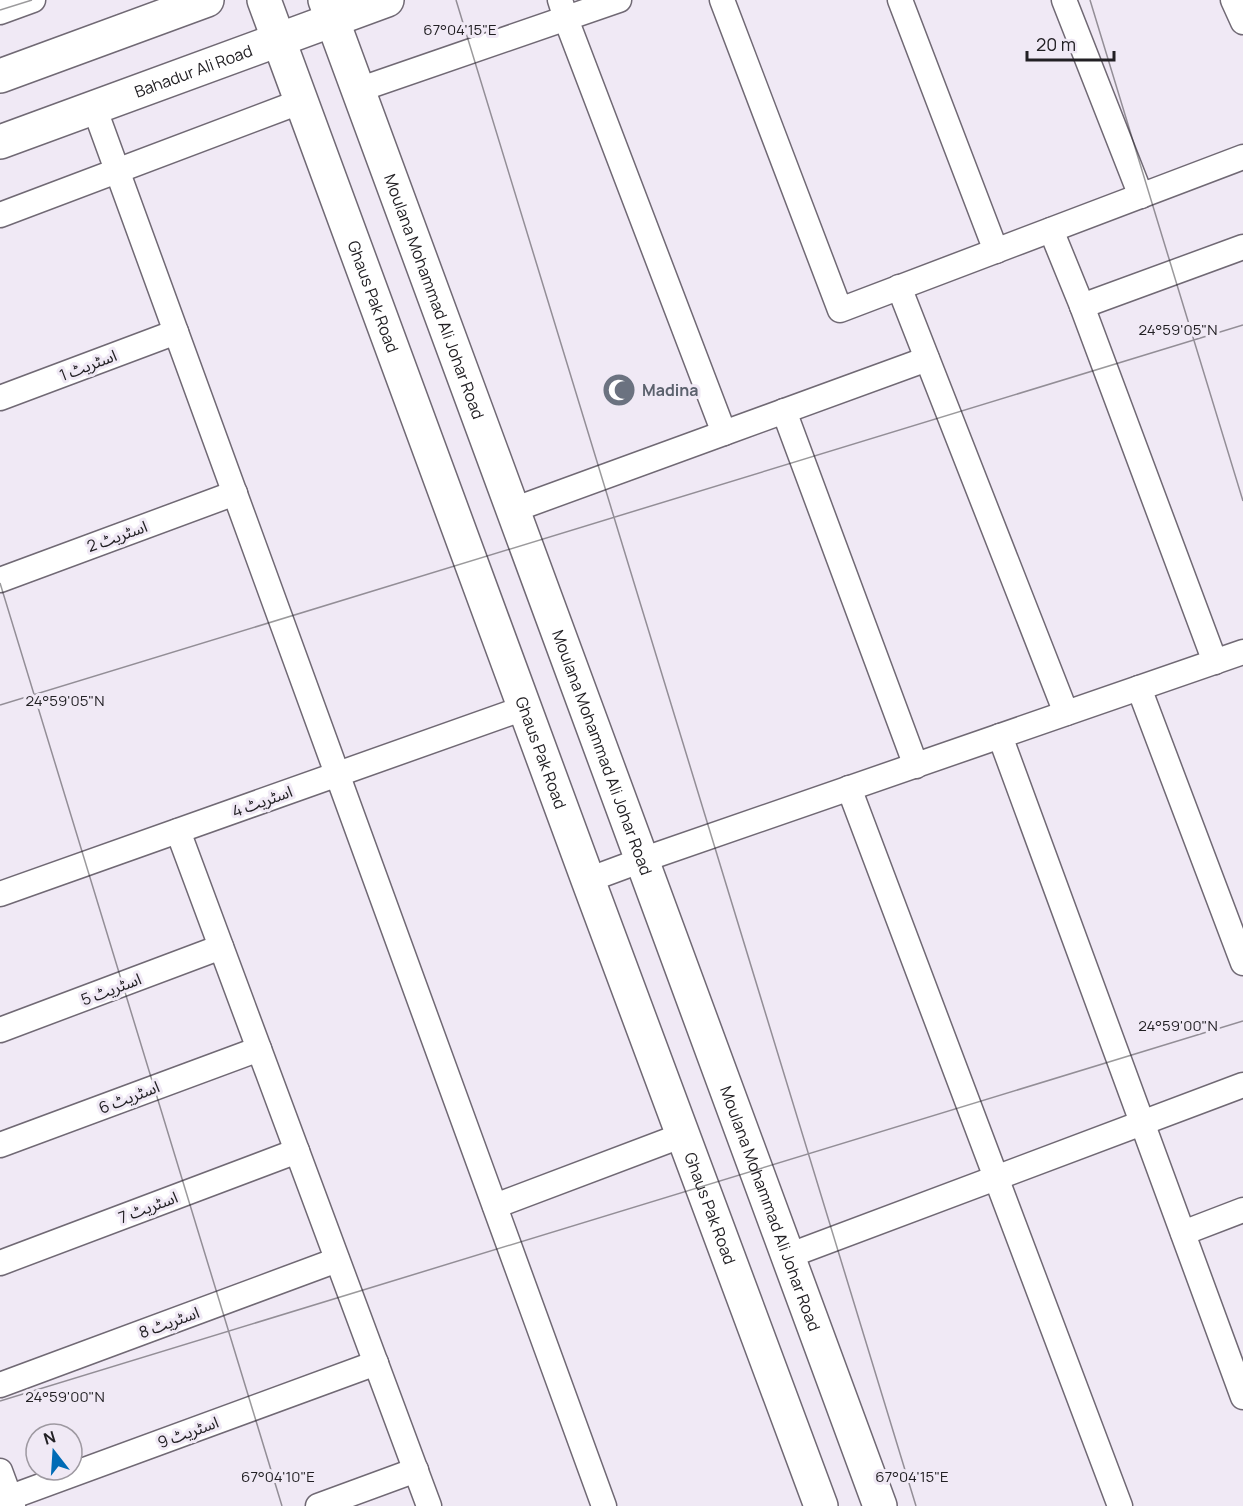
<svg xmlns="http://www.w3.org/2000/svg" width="1243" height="1506" font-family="Manrope,'Noto Sans Arabic',sans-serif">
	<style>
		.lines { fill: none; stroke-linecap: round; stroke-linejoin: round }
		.street-casing { stroke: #706974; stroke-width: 27 }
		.secondary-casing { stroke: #706974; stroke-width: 36 }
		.primary-casing { stroke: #706974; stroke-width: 36 }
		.street { stroke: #fff; stroke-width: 24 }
		.secondary { stroke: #fff; stroke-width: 33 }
		.primary { stroke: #fff; stroke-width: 33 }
		.ticks { fill: none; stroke: #222024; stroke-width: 1.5; stroke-opacity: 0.45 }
		.labels { text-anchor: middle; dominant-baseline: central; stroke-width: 6; stroke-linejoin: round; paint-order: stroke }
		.street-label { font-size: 16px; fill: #222024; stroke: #f0e9f5 }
		.worship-label { font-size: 16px; font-weight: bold; fill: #5b616d; stroke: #f0e9f5; text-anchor: start }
		.ticks-label { font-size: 15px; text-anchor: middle; fill: #222024; stroke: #f0e9f5; stroke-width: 6; stroke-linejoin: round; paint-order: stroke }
	</style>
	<rect width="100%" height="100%" fill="#f0e9f5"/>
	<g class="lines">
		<defs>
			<g id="street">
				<path d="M 560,0 L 566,19 L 724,433 L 927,359"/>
				<path d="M 722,0 L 840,310 L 1243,157"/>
				<path d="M 900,0 L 996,251"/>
				<path d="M 1064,0 L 1141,196"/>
				<path d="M 1233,0 L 1243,22"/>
				<path d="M 0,12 L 33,0"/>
				<path d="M 358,90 L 619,0"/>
				<path d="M 94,107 L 604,1506"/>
				<path d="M 0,215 L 302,101"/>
				<path d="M 1051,230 L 1082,306 L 1215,662"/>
				<path d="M 899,287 L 1066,713"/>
				<path d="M 1082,306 L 1243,247"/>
				<path d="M 0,398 L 176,332"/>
				<path d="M 784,411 L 916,766"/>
				<path d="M 513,510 L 724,433"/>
				<path d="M 0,580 L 235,493"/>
				<path d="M 1139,688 L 1243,963"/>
				<path d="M 1000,736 L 1243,1397"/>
				<path d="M 849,788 L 1120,1506"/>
				<path d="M 178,831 L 429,1506"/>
				<path d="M 588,880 L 642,860 L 1243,652"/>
				<path d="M 0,894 L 524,708"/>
				<path d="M 0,1030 L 221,947"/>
				<path d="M 0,1145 L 259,1049"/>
				<path d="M 495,1206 L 683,1135"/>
				<path d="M 1183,1233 L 1243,1210"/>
				<path d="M 788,1256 L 1243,1085"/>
				<path d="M 0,1263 L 297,1151"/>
				<path d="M 0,1385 L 337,1260"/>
				<path d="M 0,1471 L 13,1506"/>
				<path d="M 0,1501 L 376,1363"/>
				<path d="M 318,1506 L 416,1470"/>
			</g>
			<g id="secondary">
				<path id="s1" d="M 264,0 L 588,880 L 821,1506"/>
				<path id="s2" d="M 325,0 L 880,1506"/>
			</g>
			<g id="primary">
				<path d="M 0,76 L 207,0"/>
				<path id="s3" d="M 0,142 L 387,0"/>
			</g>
		</defs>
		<use href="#street" class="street-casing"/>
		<use href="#secondary" class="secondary-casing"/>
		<use href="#primary" class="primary-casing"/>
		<use href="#street" class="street"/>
		<use href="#secondary" class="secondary"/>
		<use href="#primary" class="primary"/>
	</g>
	<path class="ticks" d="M 456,0 L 916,1506M 1090,0 L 1243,501M 0,10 L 32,0M 0,583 L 282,1506M 0,705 L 1243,325M 0,1401 L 1243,1021"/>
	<defs>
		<symbol id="mosque-disc" viewBox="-11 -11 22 22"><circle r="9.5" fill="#6b7280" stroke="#f0e9f5"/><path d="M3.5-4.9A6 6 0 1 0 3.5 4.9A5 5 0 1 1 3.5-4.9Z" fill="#fff"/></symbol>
	</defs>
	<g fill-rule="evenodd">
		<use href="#mosque-disc" x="600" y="371" width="38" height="38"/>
	</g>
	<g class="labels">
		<g class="street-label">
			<text stroke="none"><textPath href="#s3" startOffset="206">Bahadur Ali Road</textPath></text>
			<text stroke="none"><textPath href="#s1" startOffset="316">Ghaus Pak Road</textPath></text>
			<text stroke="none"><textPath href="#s2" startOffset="316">Moulana Mohammad Ali Johar Road</textPath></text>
			<text transform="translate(88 365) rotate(-21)">اسٹریٹ 1</text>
			<text transform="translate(117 536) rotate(-20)">اسٹریٹ 2</text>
			<text stroke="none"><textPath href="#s2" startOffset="802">Moulana Mohammad Ali Johar Road</textPath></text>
			<text stroke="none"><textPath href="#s1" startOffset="802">Ghaus Pak Road</textPath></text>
			<text transform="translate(262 801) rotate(-20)">اسٹریٹ 4</text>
			<text transform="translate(111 989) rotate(-21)">اسٹریٹ 5</text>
			<text transform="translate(129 1097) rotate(-21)">اسٹریٹ 6</text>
			<text transform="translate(148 1207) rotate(-21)">اسٹریٹ 7</text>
			<text stroke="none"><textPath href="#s1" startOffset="1288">Ghaus Pak Road</textPath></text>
			<text stroke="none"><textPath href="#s2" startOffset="1288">Moulana Mohammad Ali Johar Road</textPath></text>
			<text transform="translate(169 1322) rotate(-20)">اسٹریٹ 8</text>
			<text transform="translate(188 1432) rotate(-20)">اسٹریٹ 9</text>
		</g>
		<g class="worship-label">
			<text x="642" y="390">Madina</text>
		</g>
	</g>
	<g class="ticks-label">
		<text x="460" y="35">67°04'15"E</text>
		<text x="1178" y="335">24°59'05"N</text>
		<text x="65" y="706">24°59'05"N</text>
		<text x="1178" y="1031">24°59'00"N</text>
		<text x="65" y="1402">24°59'00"N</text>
		<text x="278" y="1482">67°04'10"E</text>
		<text x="912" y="1482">67°04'15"E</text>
	</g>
	<g transform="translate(54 1452) rotate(343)"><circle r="28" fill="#f0e9f5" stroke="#9e99a1" stroke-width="1.5"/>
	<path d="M0-4.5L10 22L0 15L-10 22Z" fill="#006bb6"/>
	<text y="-9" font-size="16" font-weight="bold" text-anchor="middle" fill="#222024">N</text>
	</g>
	<path d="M1027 51v9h87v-9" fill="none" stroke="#222024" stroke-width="3"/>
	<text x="1036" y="51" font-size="18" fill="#222024" stroke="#f0e9f5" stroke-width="4.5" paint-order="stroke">20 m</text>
</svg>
